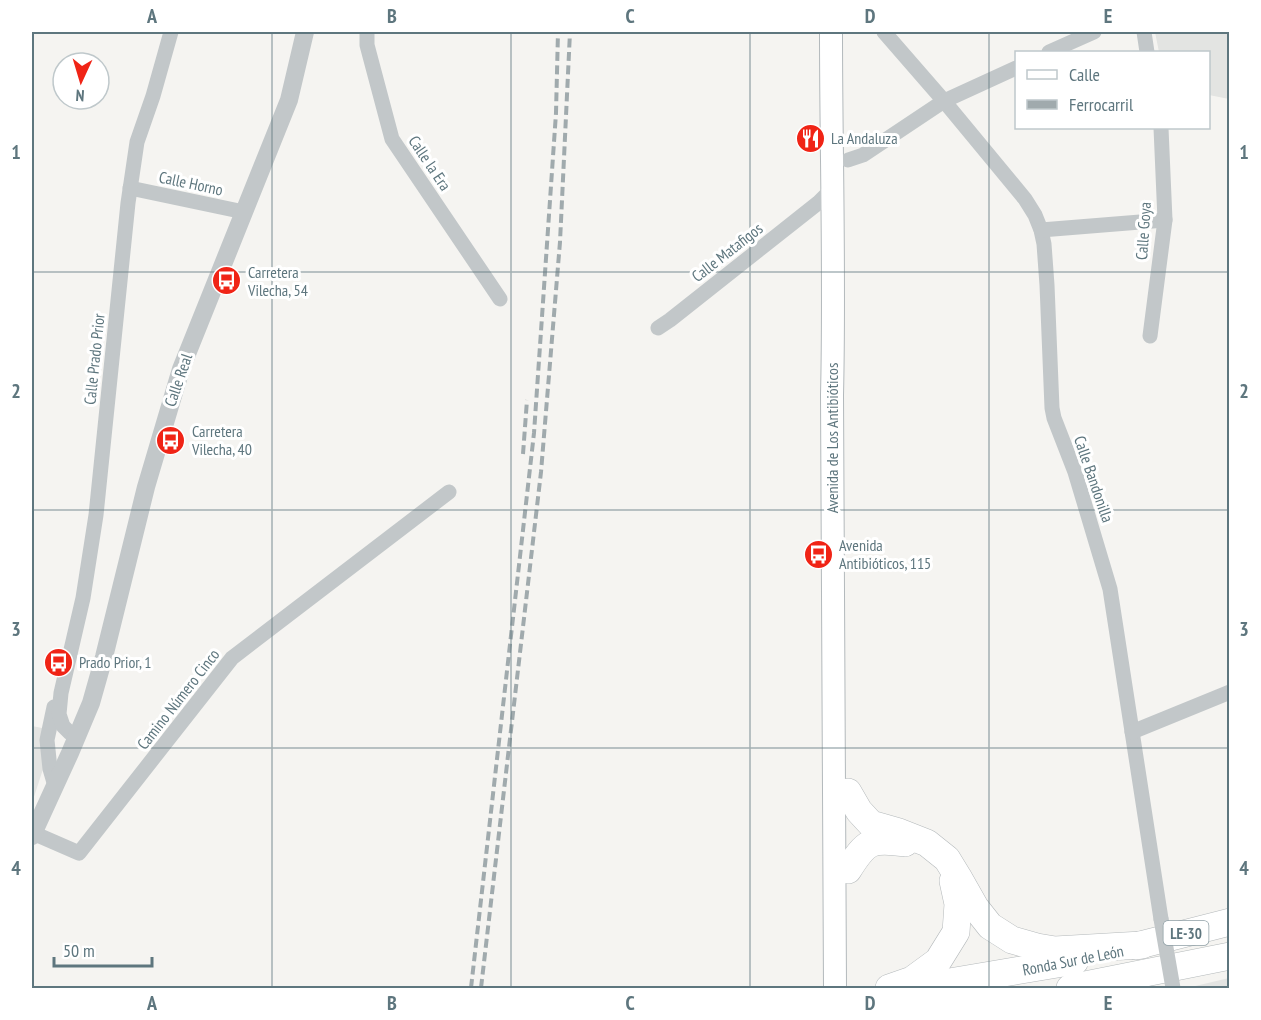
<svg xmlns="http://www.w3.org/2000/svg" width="1261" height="1020" font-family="'PT Sans Narrow',sans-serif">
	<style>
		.built { fill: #e3e4e2 }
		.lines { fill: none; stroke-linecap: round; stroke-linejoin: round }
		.primary-casing { stroke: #b3b9bc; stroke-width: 24 }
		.motorway-casing { stroke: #b4b9bb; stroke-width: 28 }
		.minor { stroke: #c2c7c9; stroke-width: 15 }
		.tertiary { stroke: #c2c7c9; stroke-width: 18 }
		.primary { stroke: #fff; stroke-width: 22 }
		.motorway { stroke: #fff; stroke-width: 27 }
		.rail { stroke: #a0aaad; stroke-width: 4; stroke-dasharray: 9 4.5; stroke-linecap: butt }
		.minor-bridge { stroke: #c2c7c9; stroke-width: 15 }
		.grid { fill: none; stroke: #5e767e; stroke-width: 1.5; stroke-opacity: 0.55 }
		.labels { text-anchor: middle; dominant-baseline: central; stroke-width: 6; stroke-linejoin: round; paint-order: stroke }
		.shield { fill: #fff; stroke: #8e9fa5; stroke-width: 1.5 }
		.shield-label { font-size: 15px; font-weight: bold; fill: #5e767e }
		.poi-label { font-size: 16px; fill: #5e767e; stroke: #fff; text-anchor: start }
		.street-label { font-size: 16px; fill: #5e767e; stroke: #fff }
		.neatline { fill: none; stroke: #5e767e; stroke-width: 2 }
		.grid-label { font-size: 20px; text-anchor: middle; font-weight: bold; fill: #5e767e }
	</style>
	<rect width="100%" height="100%" fill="#f5f4f1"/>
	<g class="built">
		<path d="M 1155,32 L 1229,32 L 1229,99 L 1209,95 L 1208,52 L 1159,52 Z"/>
		<path d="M 32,726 L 42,728 L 44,766 L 32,803 Z"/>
		<path d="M 1229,978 L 1229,988 L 1187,988 Z"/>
	</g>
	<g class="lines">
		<defs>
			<path id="primary" d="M 831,32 C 831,153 835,274 832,395 L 835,988"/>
			<g id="motorway">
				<path d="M 848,792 L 859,811 L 871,824 L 899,832 L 927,843 L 947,859 L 958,877 L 975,907 L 990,926 L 1012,940 L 1037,947 L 1055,950 L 1142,945"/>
				<path d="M 848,870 C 866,841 871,838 905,843"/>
				<path d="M 1136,946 L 1230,922"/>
				<path d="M 889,988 L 912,980 L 938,961 L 956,932 L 958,904 L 953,881"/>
				<path d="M 914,988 L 1075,961"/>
				<path d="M 1070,988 L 1230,956"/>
			</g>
		</defs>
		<use href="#primary" class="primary-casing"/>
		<use href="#motorway" class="motorway-casing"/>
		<g class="minor">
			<path d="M 367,32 L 367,45 L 392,139 L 500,299"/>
			<path d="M 884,32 L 944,101 L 1025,199 L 1035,215 L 1041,230 L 1044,244 L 1047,285 L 1052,408 L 1054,418 L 1075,472 L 1110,589 L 1161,919"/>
			<path d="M 1144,32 L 1147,52"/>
			<path d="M 1049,52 L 1094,32"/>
			<path d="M 848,160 L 863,155 L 944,101 L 1016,68"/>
			<path d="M 130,188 L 244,212"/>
			<path d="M 1041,230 L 1165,220"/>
			<path d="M 658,328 L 670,320 L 818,203 L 833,188"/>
			<path d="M 1150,336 L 1165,220 L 1161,128"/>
			<path d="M 54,707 L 47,740 L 50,769 L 55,786"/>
			<path d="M 1132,732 L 1230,692"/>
			<path d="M 78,734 L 70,733 L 63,726 L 59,714 L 61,693 L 83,598 L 96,515 L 128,203 L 137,142 L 153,96 L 171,32"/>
			<path d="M 33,833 L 79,853 L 232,658 L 449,492"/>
		</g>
		<path class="tertiary" d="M 32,836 L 70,753 L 91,703 L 104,657 L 146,487 L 181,369 L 289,100 L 305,32"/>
		<use href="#primary" class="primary"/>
		<use href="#motorway" class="motorway"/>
		<g class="rail">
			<path d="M 523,454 L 527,400"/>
			<path d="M 471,988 L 534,433 L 556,113 L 558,32"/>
			<path d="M 481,988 L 541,472 L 560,242 L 570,32"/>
		</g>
		<path class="minor-bridge" d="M 1161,919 L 1173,988"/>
	</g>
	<path class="grid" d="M 272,32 L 272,988M 511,32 L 511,988M 750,32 L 750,988M 989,32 L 989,988M 32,272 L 1230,272M 32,510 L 1230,510M 32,748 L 1230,748"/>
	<defs>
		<symbol id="restaurant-disc" viewBox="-11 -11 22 22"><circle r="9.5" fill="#f02416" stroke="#fff"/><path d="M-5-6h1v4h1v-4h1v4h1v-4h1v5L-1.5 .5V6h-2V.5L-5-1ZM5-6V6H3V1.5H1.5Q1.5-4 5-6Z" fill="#fff"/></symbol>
		<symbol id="bus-disc" viewBox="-11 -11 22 22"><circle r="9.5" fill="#f02416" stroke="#fff"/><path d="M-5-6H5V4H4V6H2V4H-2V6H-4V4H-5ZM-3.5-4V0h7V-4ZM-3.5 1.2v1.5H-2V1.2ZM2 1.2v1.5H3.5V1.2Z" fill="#fff"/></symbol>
	</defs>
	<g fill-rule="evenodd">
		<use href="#restaurant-disc" x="794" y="122" width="33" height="33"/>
		<use href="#bus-disc" x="210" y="264" width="33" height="33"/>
		<use href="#bus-disc" x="154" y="424" width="33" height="33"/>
		<use href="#bus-disc" x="802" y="538" width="33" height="33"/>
		<use href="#bus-disc" x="42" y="646" width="33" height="33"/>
	</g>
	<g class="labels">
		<rect class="shield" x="1163.5" y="921" width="45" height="24" rx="4.5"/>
		<g class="shield-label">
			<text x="1186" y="933">LE-30</text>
		</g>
		<g class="poi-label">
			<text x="831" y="138">La Andaluza</text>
			<text x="248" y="272">Carretera<tspan x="248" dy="18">Vilecha, 54</tspan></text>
			<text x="192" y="431">Carretera<tspan x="192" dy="18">Vilecha, 40</tspan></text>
			<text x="839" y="545">Avenida<tspan x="839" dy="18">Antibióticos, 115</tspan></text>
			<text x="79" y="662">Prado Prior, 1</text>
		</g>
		<g class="street-label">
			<text transform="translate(430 163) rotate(56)">Calle la Era</text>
			<text transform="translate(191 183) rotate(12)">Calle Horno</text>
			<text transform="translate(1143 231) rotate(-86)">Calle Goya</text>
			<text transform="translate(727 252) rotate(-38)">Calle Matafigos</text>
			<text transform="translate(94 359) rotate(-84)">Calle Prado Prior</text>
			<text transform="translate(178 380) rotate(-71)">Calle Real</text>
			<text transform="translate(832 438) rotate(-90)">Avenida de Los Antibióticos</text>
			<text transform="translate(1094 479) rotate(71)">Calle Bandonilla</text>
			<text transform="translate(178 699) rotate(-52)">Camino Número Cinco</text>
			<text transform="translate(1073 960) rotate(-11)">Ronda Sur de León</text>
		</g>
	</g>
	<rect width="1261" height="1020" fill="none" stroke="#ffffff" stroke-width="66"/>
	<rect x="1015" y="51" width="195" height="78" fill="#ffffff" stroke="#bfc8cb" stroke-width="1.5"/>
	<rect x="1027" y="70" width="30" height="9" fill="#ffffff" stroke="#bfc8cb" stroke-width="1.5"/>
	<text x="1069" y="81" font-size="18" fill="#5e767e">Calle</text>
	<rect x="1027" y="100" width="30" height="9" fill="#a0aaad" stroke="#bfc8cb" stroke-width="1.5"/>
	<text x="1069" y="111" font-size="18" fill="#5e767e">Ferrocarril</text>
	<g transform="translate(81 81) rotate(184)"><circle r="28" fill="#ffffff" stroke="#bfc8cb" stroke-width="1.5"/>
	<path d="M0-4.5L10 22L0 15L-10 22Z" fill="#f02416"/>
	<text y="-9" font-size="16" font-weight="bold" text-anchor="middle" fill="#5e767e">N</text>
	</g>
	<path d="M54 957v9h98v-9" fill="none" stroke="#5e767e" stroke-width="3"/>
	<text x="63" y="957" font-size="18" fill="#5e767e" stroke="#ffffff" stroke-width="4.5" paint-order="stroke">50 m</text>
	<rect x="33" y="33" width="1195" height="954" class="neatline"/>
	<g class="grid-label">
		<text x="152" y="23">A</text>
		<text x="392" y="23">B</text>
		<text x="630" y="23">C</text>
		<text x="870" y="23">D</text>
		<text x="1108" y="23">E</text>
		<text x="16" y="159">1</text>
		<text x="1244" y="159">1</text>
		<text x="16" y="398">2</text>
		<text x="1244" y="398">2</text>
		<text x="16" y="636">3</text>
		<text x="1244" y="636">3</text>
		<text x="16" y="875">4</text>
		<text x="1244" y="875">4</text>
		<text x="152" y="1010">A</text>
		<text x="392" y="1010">B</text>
		<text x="630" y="1010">C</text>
		<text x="870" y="1010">D</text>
		<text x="1108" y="1010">E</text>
	</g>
</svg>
